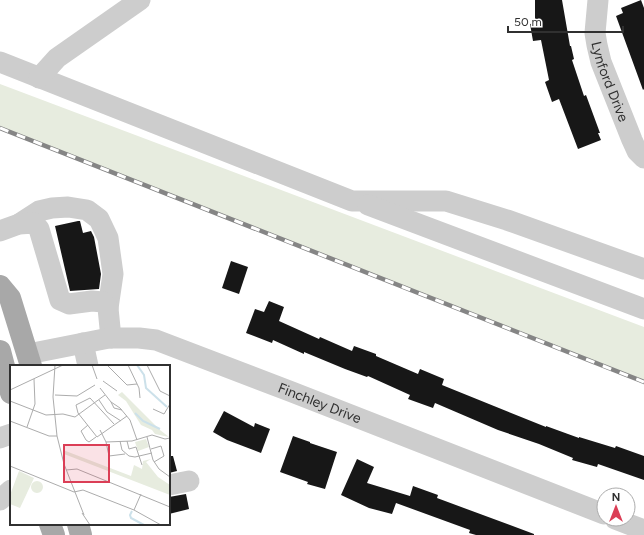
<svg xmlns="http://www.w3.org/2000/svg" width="644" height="535" font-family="Figtree,sans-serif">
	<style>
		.green { fill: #e7ecdf }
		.building { fill: #171717 }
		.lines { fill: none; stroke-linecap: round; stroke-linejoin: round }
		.minor { stroke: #cdcdcd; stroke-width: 21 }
		.major { stroke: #a8a8a8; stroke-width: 22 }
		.rail-casing { stroke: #858585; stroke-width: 4.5 }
		.rail { stroke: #fff; stroke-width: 3; stroke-dasharray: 9; stroke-linecap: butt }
		.labels { text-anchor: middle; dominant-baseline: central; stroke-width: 4; stroke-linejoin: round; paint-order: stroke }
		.street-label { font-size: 14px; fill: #303030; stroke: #fff }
		.inset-river { fill: none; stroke: #cce1ea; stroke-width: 2 }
		.inset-road { fill: none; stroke: #acacac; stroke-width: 1 }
		.view { fill: #db3e56; fill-opacity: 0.15; stroke: #db3e56; stroke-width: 2 }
		.inset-edge { fill: none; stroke: #303030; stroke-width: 2 }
	</style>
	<rect width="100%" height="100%" fill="#fff"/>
	<path class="green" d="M 0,84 L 644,327 L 644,381 L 0,128 Z"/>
	<g class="building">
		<path d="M 535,0 L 562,0 L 570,46 L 571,46 L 574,59 L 572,60 L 584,96 L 586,95 L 600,133 L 598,133 L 601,140 L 578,149 L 559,99 L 552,102 L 545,82 L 549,80 L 541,40 L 533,41 L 530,24 L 535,23 Z"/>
		<path d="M 641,0 L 644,8 L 644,89 L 643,90 L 616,16 L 623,13 L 621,8 Z"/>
		<path d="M 78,221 L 80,221 L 83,233 L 91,231 L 94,237 L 101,274 L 99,289 L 70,291 L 55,226 Z"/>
		<path d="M 231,261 L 248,267 L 239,294 L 222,288 Z"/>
		<path d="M 269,301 L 284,307 L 279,321 L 319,339 L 320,337 L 352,351 L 354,346 L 376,354 L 376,356 L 418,374 L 420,369 L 444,379 L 442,385 L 546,427 L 546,426 L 579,438 L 579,437 L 615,448 L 616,446 L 644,456 L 644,480 L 598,464 L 597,467 L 572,460 L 573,458 L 539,444 L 498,430 L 435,403 L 433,408 L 408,399 L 410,395 L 368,376 L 367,377 L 345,369 L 304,352 L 304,354 L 273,340 L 272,343 L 246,333 L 255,309 L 264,312 Z"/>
		<path d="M 224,411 L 254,427 L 255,423 L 270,429 L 261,453 L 227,440 L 213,432 Z"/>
		<path d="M 293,436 L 310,442 L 310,443 L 337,452 L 325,489 L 307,484 L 308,482 L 280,472 Z"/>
		<path d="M 169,456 L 173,456 L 177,471 L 169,473 Z"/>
		<path d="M 357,459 L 374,467 L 367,483 L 410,496 L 413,486 L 438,495 L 437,498 L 534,534 L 534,535 L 476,535 L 469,533 L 470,530 L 396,503 L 392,514 L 369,508 L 341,495 Z"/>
		<path d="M 186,494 L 189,509 L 169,514 L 169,497 Z"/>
	</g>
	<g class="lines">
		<g class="minor">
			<path id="s1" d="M 598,0 L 595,33 L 597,45 L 601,62 L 632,140 L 637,151 L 644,158"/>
			<path d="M 0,62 L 352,201 L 446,201 L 507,220 L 644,269"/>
			<path d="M 39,78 L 57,58 L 140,0"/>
			<path d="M 368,205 L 644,309"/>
			<path d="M 19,224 L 39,211 L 52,208 L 68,207 L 87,210 L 99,219 L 108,238 L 113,274 L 108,308"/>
			<path d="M 0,231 L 19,224 L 34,223 L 39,229 L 60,300 L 69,304 L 92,301 L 103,302 L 108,308 L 111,338"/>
			<path d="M 83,343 L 88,366"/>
			<path id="s2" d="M 28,354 L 109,338 L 139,338 L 156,340 L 292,392 L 604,514"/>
			<path d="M 0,438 L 11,434"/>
			<path d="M 169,485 L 189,481"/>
			<path d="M 0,500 L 11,490"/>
			<path d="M 615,519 L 644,530"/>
		</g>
		<g class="major">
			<path d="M 0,286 L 10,298 L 31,366"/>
			<path d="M 0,351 L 11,393"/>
			<path d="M 50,524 L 54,535"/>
			<path d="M 78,524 L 81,535"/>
		</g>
		<defs>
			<path id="rail" d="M 0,128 L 644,382"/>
		</defs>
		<use href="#rail" class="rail-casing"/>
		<use href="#rail" class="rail"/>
	</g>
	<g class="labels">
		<g class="street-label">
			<text stroke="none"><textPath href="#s1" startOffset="84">Lynford Drive</textPath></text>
			<text stroke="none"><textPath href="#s2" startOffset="305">Finchley Drive</textPath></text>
		</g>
	</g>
	<g transform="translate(10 365)">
		<rect width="160" height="160" fill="#fff"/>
		<path d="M 112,27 L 150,65 L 159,72 L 145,69 L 142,65 L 131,60 L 116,36 L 108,30 ZM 136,74 L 139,82 L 128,86 L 125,77 ZM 53,85 L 121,111 L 124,100 L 132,104 L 133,96 L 141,94 L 136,97 L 148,112 L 160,120 L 160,130 L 54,89 ZM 9,106 L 24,113 L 10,143 L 0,139 L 0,130 ZM21 122a6 6 0 1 1 12 0a6 6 0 1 1-12 0Z" fill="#e7ecdf"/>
		<path class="inset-river" d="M 127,0 L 134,10 L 136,23 L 157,42M 125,48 L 133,56 L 150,64M 122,146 L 120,150 L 121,153 L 134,160"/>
		<path class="inset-road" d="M 45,0 L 43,32 L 47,71 L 54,99 L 74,150M 82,0 L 87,14M 97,0 L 117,20 L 127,19M 118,0 L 129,23 L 130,33M 137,0 L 150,26 L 160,31M 93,16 L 107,26M 90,23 L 101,37 L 110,43 L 120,55 L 127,75M 0,25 L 53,0M 45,30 L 67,31 L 85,20M 89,35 L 97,47 L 111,56M 0,36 L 36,50 L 53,49 L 65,52 L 95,30M 101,37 L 104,43 L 112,45M 143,44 L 154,49 L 160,39M 0,56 L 39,71 L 47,71M 104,59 L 80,33 L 66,40 L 68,48 L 87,72 L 117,51M 78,60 L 71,66 L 76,75 L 79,77 L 86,72M 17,62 L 25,39 L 24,14M 90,65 L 96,77 L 99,91 L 115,89M 137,72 L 143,95 L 149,104 L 160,112M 110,76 L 112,85 L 119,91 L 125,92 L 142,88M 117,76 L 119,84 L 126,82 L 132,100M 96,77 L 122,76 L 142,70 L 155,74 L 160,73M 141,84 L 151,81 L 154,91 L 144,97M 0,101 L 64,127M 56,105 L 67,104 L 160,142M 64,127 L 73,125 L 124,145 L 151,160M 124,145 L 131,129M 72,148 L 80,160"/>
		<path class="view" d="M 54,80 L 99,80 L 99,117 L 54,117 Z"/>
		<rect width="160" height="160" class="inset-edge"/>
	</g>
	<g transform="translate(616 507)"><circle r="19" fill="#ffffff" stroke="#acacac"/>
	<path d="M0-3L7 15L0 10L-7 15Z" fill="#db3e56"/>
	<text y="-6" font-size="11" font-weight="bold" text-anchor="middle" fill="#303030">N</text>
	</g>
	<path d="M508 26v6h115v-6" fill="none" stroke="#303030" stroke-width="2"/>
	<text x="514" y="26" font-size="12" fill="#303030" stroke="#ffffff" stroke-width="3" paint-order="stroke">50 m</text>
</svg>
